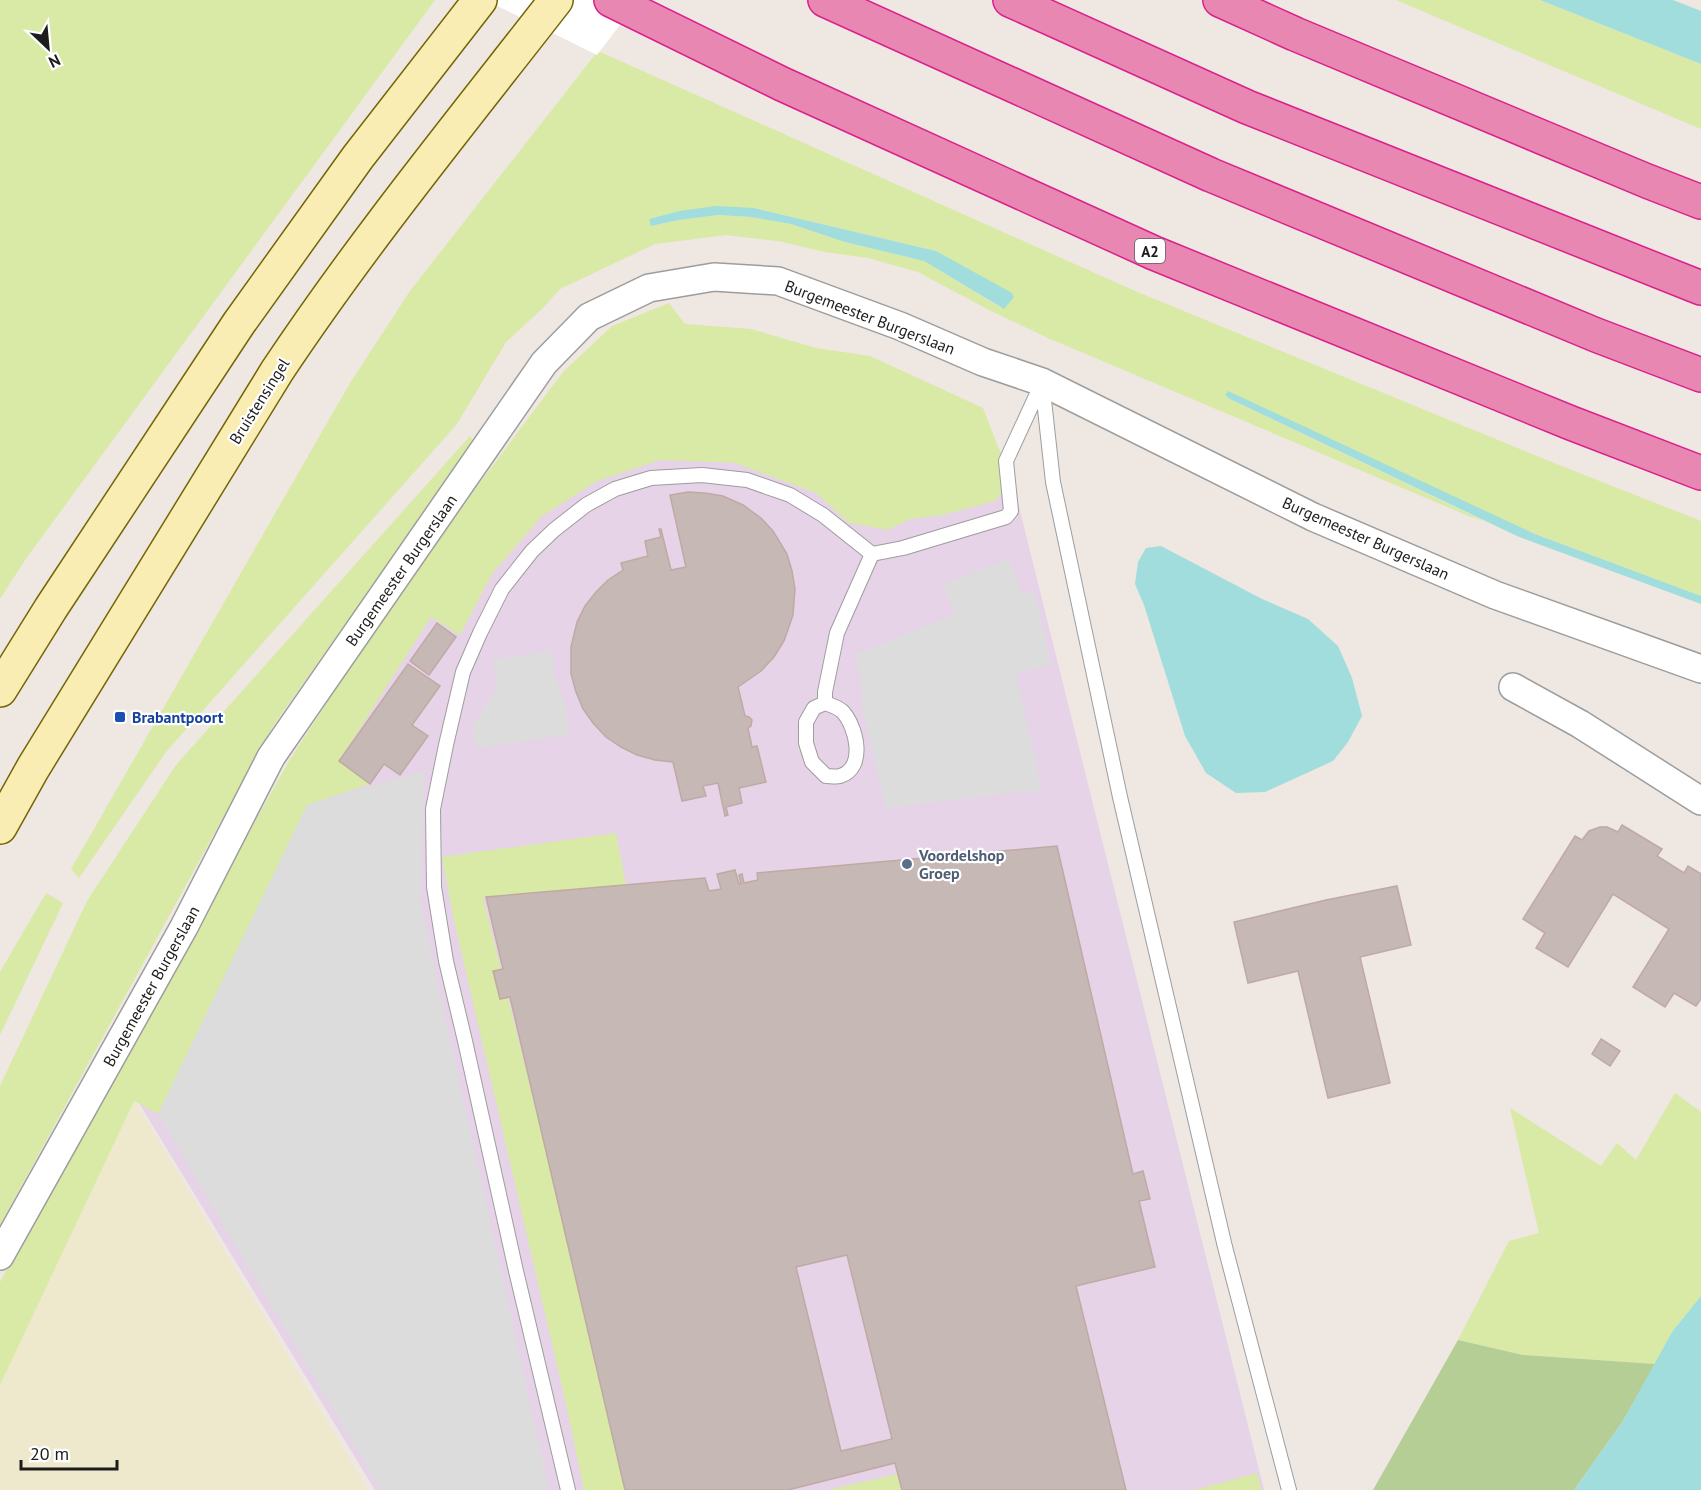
<svg xmlns="http://www.w3.org/2000/svg" width="1701" height="1490" font-family="'PT Sans',sans-serif">
	<style>
		.industrial { fill: #e6d3e7 }
		.farmland { fill: #eee8cc }
		.grass { fill: #d8eaa6; fill-rule: evenodd }
		.forest { fill: #b4ce95 }
		.parking { fill: #dcdcdc }
		.water { fill: #a1dddc }
		.pier { fill: #fff }
		.building { fill: #c6b8b5; stroke: #c0a9a4; stroke-width: 1.5; fill-rule: evenodd }
		.lines { fill: none; stroke-linecap: round; stroke-linejoin: round }
		.lane-casing { stroke: #9d9d9d; stroke-width: 16 }
		.street-casing { stroke: #9d9d9d; stroke-width: 30 }
		.secondary-casing { stroke: #746503; stroke-width: 36 }
		.highway-casing { stroke: #da208d; stroke-width: 36 }
		.lane { stroke: #fff; stroke-width: 14 }
		.street { stroke: #fff; stroke-width: 27 }
		.secondary { stroke: #faedb3; stroke-width: 33 }
		.highway { stroke: #e887b1; stroke-width: 33 }
		.transit-dot { fill: #1a4fb4; stroke: #fff; stroke-width: 2 }
		.service-dot { fill: #5c6f8a; stroke: #fff; stroke-width: 2 }
		.labels { text-anchor: middle; dominant-baseline: central; stroke-width: 4.5; stroke-linejoin: round; paint-order: stroke }
		.shield { fill: #fff; stroke: #606060; stroke-width: 1.5 }
		.shield-label { font-size: 15px; font-weight: bold; fill: #1c1c1c }
		.street-label { font-size: 16px; fill: #1c1c1c; stroke: #fff }
		.transit-label { font-size: 16px; font-weight: bold; fill: #164399; stroke: #fff; text-anchor: start }
		.service-label { font-size: 16px; font-weight: bold; fill: #4e5e75; stroke: #fff; text-anchor: start }
	</style>
	<rect width="100%" height="100%" fill="#eee7e2"/>
	<path class="industrial" d="M 568,426 L 1015,491 L 1264,1490 L 375,1490 L 134,1095 L 289,809 Z"/>
	<path class="farmland" d="M 134,1100 L 368,1490 L 0,1490 L 0,1385 Z"/>
	<g class="grass">
		<path d="M 0,0 L 435,0 L 25,560 L 0,599 Z"/>
		<path d="M 1396,0 L 1540,0 L 1701,64 L 1701,129 Z"/>
		<path d="M 598,51 L 1135,291 L 1554,463 L 1701,521 L 1701,596 L 1535,534 L 1230,399 L 1484,521 L 1471,517 L 1048,338 L 989,310 L 918,272 L 868,258 L 825,252 L 778,241 L 726,235 L 655,244 L 560,289 L 543,308 L 506,342 L 457,424 L 166,752 L 79,878 L 71,869 L 350,383 L 410,291 ZM 754,208 L 936,251 L 1003,309 L 924,261 L 845,242 L 791,224 L 751,217 L 718,215 L 679,220 L 652,226 L 649,219 L 679,211 Z"/>
		<path d="M 669,303 L 685,324 L 751,329 L 816,348 L 870,356 L 983,408 L 998,447 L 1007,465 L 1008,483 L 997,500 L 973,507 L 942,515 L 910,519 L 888,530 L 849,523 L 816,493 L 735,463 L 660,460 L 597,481 L 542,516 L 492,574 L 460,635 L 431,617 L 339,761 L 370,784 L 307,805 L 158,1114 L 134,1101 L 0,1385 L 0,1282 L 161,989 L 289,761 L 358,655 L 473,492 L 563,372 L 612,326 Z"/>
		<path d="M 470,436 L 474,442 L 273,726 L 0,1225 L 0,1086 L 87,901 L 176,765 Z"/>
		<path d="M 616,833 L 626,885 L 483,898 L 631,1490 L 584,1490 L 566,1404 L 453,916 L 442,857 Z"/>
		<path d="M 46,893 L 63,903 L 0,1035 L 0,972 Z"/>
		<path d="M 1675,1093 L 1701,1112 L 1701,1296 L 1672,1332 L 1655,1364 L 1523,1355 L 1458,1340 L 1509,1241 L 1539,1233 L 1510,1108 L 1601,1166 L 1617,1143 L 1636,1160 Z"/>
		<path d="M 906,1472 L 911,1490 L 828,1490 Z"/>
		<path d="M 1257,1473 L 1261,1490 L 1195,1490 Z"/>
	</g>
	<path class="forest" d="M 1458,1340 L 1523,1355 L 1655,1364 L 1623,1421 L 1574,1490 L 1373,1490 Z"/>
	<g class="parking">
		<path d="M 1009,559 L 1022,594 L 1034,591 L 1051,665 L 1016,673 L 1042,790 L 886,808 L 862,707 L 861,680 L 855,655 L 955,614 L 943,585 Z"/>
		<path d="M 551,650 L 556,678 L 566,709 L 570,734 L 476,749 L 473,725 L 497,688 L 493,660 Z"/>
		<path d="M 424,771 L 420,902 L 549,1490 L 381,1490 L 158,1114 L 307,805 Z"/>
	</g>
	<g class="water">
		<path d="M 1540,0 L 1673,0 L 1701,11 L 1701,64 Z"/>
		<path d="M 716,206 L 754,208 L 936,251 L 1012,293 L 1014,297 L 1004,309 L 924,261 L 845,242 L 791,224 L 751,217 L 718,215 L 679,220 L 651,226 L 649,219 L 679,211 Z"/>
		<path d="M 1228,391 L 1535,534 L 1701,596 L 1701,604 L 1519,537 L 1230,399 L 1225,395 Z"/>
		<path d="M 1161,546 L 1262,599 L 1308,619 L 1338,646 L 1352,678 L 1362,716 L 1348,742 L 1333,761 L 1265,792 L 1236,793 L 1206,773 L 1185,736 L 1144,605 L 1135,584 L 1138,562 L 1146,548 Z"/>
		<path d="M 1701,1296 L 1701,1490 L 1574,1490 L 1623,1421 L 1672,1332 Z"/>
	</g>
	<path class="pier" d="M 485,0 L 639,0 L 597,55 Z"/>
	<g class="building">
		<path d="M 688,492 L 705,493 L 723,496 L 743,505 L 761,518 L 773,531 L 787,554 L 792,571 L 795,589 L 793,615 L 784,641 L 774,657 L 761,671 L 738,687 L 745,716 L 749,717 L 752,720 L 751,726 L 748,728 L 752,747 L 757,746 L 766,782 L 739,788 L 742,803 L 726,807 L 728,815 L 725,816 L 718,783 L 703,786 L 706,796 L 682,801 L 673,762 L 655,760 L 637,755 L 621,747 L 606,737 L 593,723 L 583,709 L 576,692 L 571,674 L 571,647 L 577,622 L 585,606 L 596,592 L 608,580 L 623,570 L 621,563 L 648,556 L 645,541 L 661,537 L 659,529 L 661,529 L 671,570 L 686,567 L 670,495 Z"/>
		<path d="M 437,623 L 456,637 L 429,675 L 410,661 Z"/>
		<path d="M 408,664 L 440,686 L 412,725 L 428,736 L 400,775 L 384,764 L 370,784 L 339,761 Z"/>
		<path d="M 1622,825 L 1662,849 L 1657,856 L 1684,873 L 1688,866 L 1701,874 L 1701,999 L 1696,1006 L 1674,993 L 1665,1007 L 1633,987 L 1669,929 L 1613,894 L 1568,967 L 1536,948 L 1545,933 L 1523,919 L 1575,836 L 1582,840 L 1589,831 L 1600,827 L 1607,827 L 1618,832 Z"/>
		<path d="M 1057,846 L 1133,1174 L 1143,1171 L 1150,1199 L 1139,1201 L 1155,1267 L 1076,1286 L 1126,1490 L 902,1490 L 895,1463 L 788,1490 L 625,1490 L 510,997 L 500,999 L 493,971 L 503,969 L 486,897 L 705,878 L 709,891 L 721,889 L 717,874 L 735,870 L 739,884 L 741,884 L 739,875 L 742,874 L 744,883 L 758,880 L 757,873 ZM 847,1255 L 892,1439 L 841,1451 L 796,1267 Z"/>
		<path d="M 1397,886 L 1411,945 L 1360,957 L 1390,1083 L 1328,1098 L 1298,971 L 1248,983 L 1234,922 L 1326,900 Z"/>
		<path d="M 1601,1039 L 1620,1051 L 1610,1066 L 1592,1054 Z"/>
	</g>
	<g class="lines">
		<defs>
			<g id="lane">
				<path d="M 1042,382 L 1053,482 L 1120,797 L 1225,1247 L 1289,1490"/>
				<path d="M 872,554 L 903,548 L 1006,517 L 1011,511 L 1006,461 L 1042,383"/>
				<path d="M 825,703 C 831,705 837,707 842,711 C 856,725 867,768 840,776 C 836,777 830,776 826,776 L 812,762 L 806,743 L 806,722 L 814,708 Z"/>
				<path d="M 825,703 L 825,692 L 837,633 L 872,554"/>
				<path d="M 568,1490 L 516,1271 L 465,1041 L 446,961 L 434,887 L 433,809 L 446,745 L 463,672 L 480,633 L 502,589 L 532,551 L 554,530 L 586,505 L 615,489 L 651,478 L 702,475 L 747,480 L 790,495 L 823,515 L 872,554"/>
			</g>
			<g id="street">
				<path d="M 1513,687 L 1580,724 L 1701,801"/>
				<path d="M 0,1256 L 184,927 L 271,757 L 544,363 L 589,317 L 649,288 L 714,277 L 778,281 L 900,326 L 983,362 L 1042,382 L 1313,517 L 1495,595 L 1701,669"/>
			</g>
			<g id="secondary">
				<path d="M 0,690 L 51,608 L 239,323 L 358,157 L 480,0"/>
				<path d="M 0,827 L 33,768 L 277,371 C 363,242 461,122 556,0"/>
			</g>
			<g id="highway">
				<path d="M 611,0 L 782,84 L 1154,253 L 1571,423 L 1701,473"/>
				<path d="M 825,0 L 1211,175 L 1596,335 L 1701,375"/>
				<path d="M 1010,0 L 1247,107 L 1701,288"/>
				<path d="M 1220,0 L 1295,34 L 1647,181 L 1701,202"/>
			</g>
		</defs>
		<use href="#lane" class="lane-casing"/>
		<use href="#street" class="street-casing"/>
		<use href="#secondary" class="secondary-casing"/>
		<use href="#highway" class="highway-casing"/>
		<use href="#lane" class="lane"/>
		<use href="#street" class="street"/>
		<use href="#secondary" class="secondary"/>
		<use href="#highway" class="highway"/>
	</g>
	<rect class="transit-dot" x="114" y="711" width="12" height="12" rx="3"/>
	<circle class="service-dot" cx="907" cy="864" r="6"/>
	<g class="labels">
		<rect class="shield" x="1135" y="239" width="30" height="24" rx="4.5"/>
		<g class="shield-label">
			<text x="1150" y="251">A2</text>
		</g>
		<g class="street-label">
			<text transform="translate(870 317) rotate(21)">Burgemeester Burgerslaan</text>
			<text transform="translate(259 401) rotate(-58)">Bruistensingel</text>
			<text transform="translate(1366 538) rotate(24)">Burgemeester Burgerslaan</text>
			<text transform="translate(401 570) rotate(-55)">Burgemeester Burgerslaan</text>
			<text transform="translate(151 986) rotate(-61)">Burgemeester Burgerslaan</text>
		</g>
		<g class="transit-label">
			<text x="132" y="717">Brabantpoort</text>
		</g>
		<g class="service-label">
			<text x="919" y="855">Voordelshop<tspan x="919" dy="18">Groep</tspan></text>
		</g>
	</g>
	<g transform="translate(48 48) rotate(154)" stroke="#ffffff" stroke-width="4.5" paint-order="stroke">
	<path d="M0-4.5L10 22L0 15L-10 22Z" fill="#1c1c1c"/>
	<text y="-9" font-size="16" font-weight="bold" text-anchor="middle" fill="#1c1c1c">N</text>
	</g>
	<path d="M21 1460v9h96v-9" fill="none" stroke="#1c1c1c" stroke-width="3"/>
	<text x="30" y="1460" font-size="18" fill="#1c1c1c" stroke="#ffffff" stroke-width="4.5" paint-order="stroke">20 m</text>
</svg>
